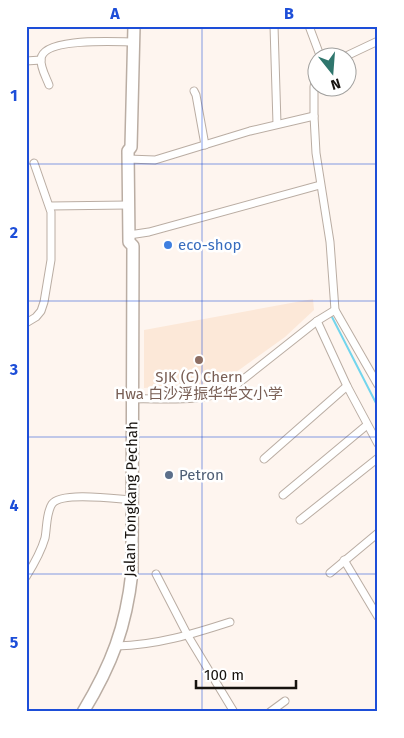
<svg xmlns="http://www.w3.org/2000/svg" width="404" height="738" font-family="'Fira Sans','Noto Sans SC',sans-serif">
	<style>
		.built { fill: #fce8d8 }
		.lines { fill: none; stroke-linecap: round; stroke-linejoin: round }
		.stream { stroke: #73d5ed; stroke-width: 2 }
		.minor-casing { stroke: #baada3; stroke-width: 9 }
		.primary-casing { stroke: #baada3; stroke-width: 14 }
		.minor { stroke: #fff; stroke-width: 7 }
		.primary { stroke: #fff; stroke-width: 11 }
		.grid { fill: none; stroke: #1d4ed8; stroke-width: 1; stroke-opacity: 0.55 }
		.shop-dot { fill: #3f7fe0; stroke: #fff; stroke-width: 2 }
		.education-dot { fill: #8d6e63; stroke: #fff; stroke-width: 2 }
		.service-dot { fill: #5c6f8a; stroke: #fff; stroke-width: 2 }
		.labels { text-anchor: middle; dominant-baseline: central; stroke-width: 5; stroke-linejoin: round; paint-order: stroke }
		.shop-label { font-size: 15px; fill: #366cbe; stroke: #fff; text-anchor: start }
		.education-label { font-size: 15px; fill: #785e54; stroke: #fff }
		.service-label { font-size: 15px; fill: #4e5e75; stroke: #fff; text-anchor: start }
		.street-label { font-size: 15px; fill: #17130f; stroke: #fff }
		.neatline { fill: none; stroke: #1d4ed8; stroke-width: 2 }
		.grid-label { font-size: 16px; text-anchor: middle; font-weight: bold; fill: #1d4ed8 }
	</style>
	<rect width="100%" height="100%" fill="#fef5ef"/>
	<path class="built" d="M 313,299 L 314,310 L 285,337 L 221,383 L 144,388 L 144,330 Z"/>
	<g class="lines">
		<path class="stream" d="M 332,317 L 378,407"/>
		<defs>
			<g id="minor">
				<path d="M 274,26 L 277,124"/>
				<path d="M 309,26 L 321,58"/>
				<path d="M 342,58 L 378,41"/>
				<path d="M 26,61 L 41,60"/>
				<path d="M 316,76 L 314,87 L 314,116 L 316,153 L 330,242 L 335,310 L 378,385"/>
				<path d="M 49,85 C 46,77 40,67 41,59 C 43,37 116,42 133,42"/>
				<path d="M 194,91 L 196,95 L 205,145"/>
				<path d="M 128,159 L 155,160 L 250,131 L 314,116"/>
				<path d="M 50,206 L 128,205"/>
				<path d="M 129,235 L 149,232 L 320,185"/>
				<path d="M 317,321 L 347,386 L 378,444"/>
				<path d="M 26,323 L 36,317 L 41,311 L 44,302 L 51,260 L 51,212 L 34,163"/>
				<path d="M 133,399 C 164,398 202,403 231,389 L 317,321 L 335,310"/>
				<path d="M 264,459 L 347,386"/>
				<path d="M 283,495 L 367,425"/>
				<path d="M 300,520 L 378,458"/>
				<path d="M 344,560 L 378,617"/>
				<path d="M 330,573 L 378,533"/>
				<path d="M 156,574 L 188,636 L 234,712"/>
				<path d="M 26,577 C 34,564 41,552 45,538 C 47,528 46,513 52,504 C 61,491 117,499 132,500"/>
				<path d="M 117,646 C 157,645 193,634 230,622"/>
				<path d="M 270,712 L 285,701"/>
			</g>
			<path id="primary" d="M 83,712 C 112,664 126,627 132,572 L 133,246 L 129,242 L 128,151 L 131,147 L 134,26"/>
		</defs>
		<use href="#minor" class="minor-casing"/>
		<use href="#primary" class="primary-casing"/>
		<use href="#minor" class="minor"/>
		<use href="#primary" class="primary"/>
	</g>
	<path class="grid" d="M 202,26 L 202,712M 26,164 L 378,164M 26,301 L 378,301M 26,437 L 378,437M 26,574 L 378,574"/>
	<circle class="shop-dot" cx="168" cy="245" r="5"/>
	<circle class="education-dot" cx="199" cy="360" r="5"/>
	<circle class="service-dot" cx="169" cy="475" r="5"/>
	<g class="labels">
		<g class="shop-label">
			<text x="178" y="245">eco-shop</text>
		</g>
		<g class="education-label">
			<text x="199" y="377">SJK (C) Chern<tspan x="199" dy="17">Hwa 白沙浮振华华文小学</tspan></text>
		</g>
		<g class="service-label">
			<text x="179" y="475">Petron</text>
		</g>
		<g class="street-label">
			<text transform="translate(131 499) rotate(-89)">Jalan Tongkang Pechah</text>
		</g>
	</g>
	<rect width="404" height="738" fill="none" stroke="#ffffff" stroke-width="55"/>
	<g transform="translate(332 72) rotate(163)"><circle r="24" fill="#ffffff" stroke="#a2a19f"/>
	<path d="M0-4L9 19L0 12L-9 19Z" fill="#2f766d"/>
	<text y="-8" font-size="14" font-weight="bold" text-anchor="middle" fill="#17130f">N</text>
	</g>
	<path d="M196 680v8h100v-8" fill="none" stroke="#17130f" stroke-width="2.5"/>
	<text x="204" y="680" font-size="15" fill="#17130f" stroke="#ffffff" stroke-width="4" paint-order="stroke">100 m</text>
	<rect x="28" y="28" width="348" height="682" class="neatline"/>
	<g class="grid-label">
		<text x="115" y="19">A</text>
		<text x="289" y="19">B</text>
		<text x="14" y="101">1</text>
		<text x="14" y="238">2</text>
		<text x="14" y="375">3</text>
		<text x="14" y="511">4</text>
		<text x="14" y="648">5</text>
	</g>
</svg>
